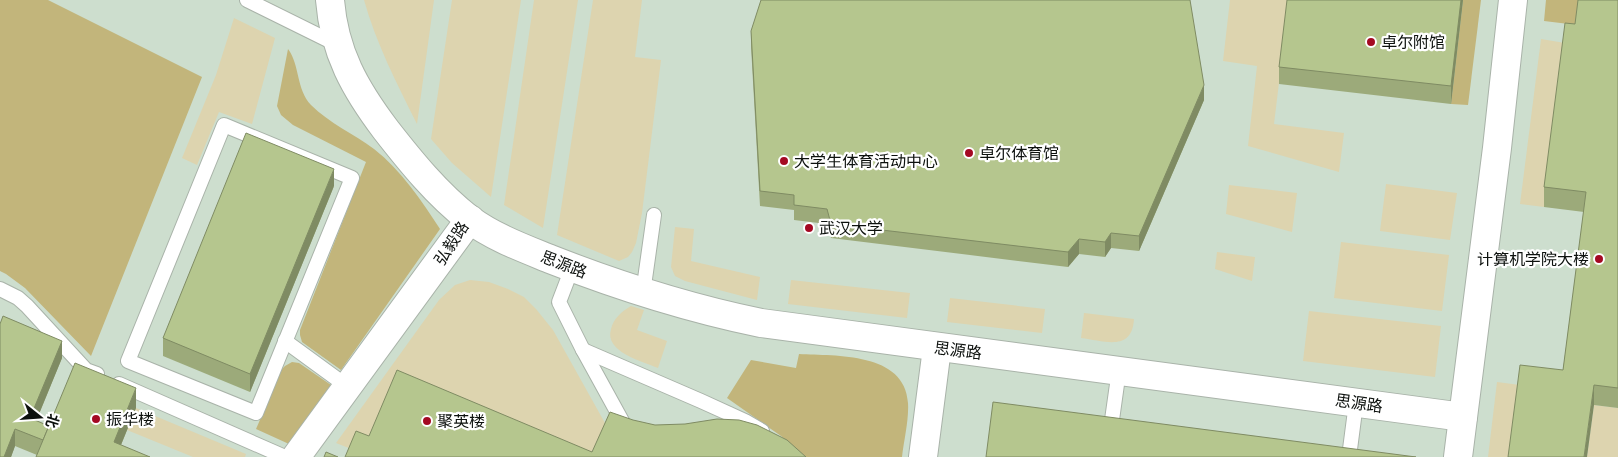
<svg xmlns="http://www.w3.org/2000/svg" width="1618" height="457" font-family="'PT Serif','Noto Sans SC',serif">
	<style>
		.built { fill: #cddece }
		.green { fill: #ddd4af }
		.forest { fill: #c2b57b }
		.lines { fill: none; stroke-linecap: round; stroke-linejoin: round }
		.lane-casing { stroke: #a9b3a9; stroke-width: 16 }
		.street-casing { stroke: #a9b3a9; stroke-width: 30 }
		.lane { stroke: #fff; stroke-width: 14 }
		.street { stroke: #fff; stroke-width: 28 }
		.wall { fill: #9caa7a }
		.shaded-wall { fill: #7f8b63 }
		.building { fill: #b5c68e; stroke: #7f8b63 }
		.poi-dot { fill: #a40922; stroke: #fff; stroke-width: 2 }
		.labels { text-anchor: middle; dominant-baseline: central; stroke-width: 4.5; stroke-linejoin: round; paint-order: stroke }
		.poi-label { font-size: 16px; fill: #0d110e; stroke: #fff; text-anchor: start }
		.street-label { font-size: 16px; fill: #0d110e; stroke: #fff }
	</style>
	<rect width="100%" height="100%" fill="#dce6dc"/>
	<rect class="built" x="0" y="0" width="1618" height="457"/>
	<g class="green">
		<path d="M 364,0 L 434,0 L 417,124 C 397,84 376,43 364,0 Z"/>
		<path d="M 452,0 L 521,0 L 491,197 L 452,163 L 431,139 Z"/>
		<path d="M 534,0 L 578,0 L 543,228 L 504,205 Z"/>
		<path d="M 593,0 L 642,0 L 635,57 L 661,60 L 642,213 L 636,243 L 632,252 L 628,257 L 619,261 L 557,235 Z"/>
		<path d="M 1230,0 L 1289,0 L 1274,124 L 1344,133 L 1339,172 L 1248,146 L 1257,66 L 1223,61 Z"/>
		<path d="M 234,18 L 275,38 L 252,124 L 219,112 L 197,165 L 182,158 L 216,75 Z"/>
		<path d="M 1541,39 L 1565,43 L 1544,207 L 1520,204 Z"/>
		<path d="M 1386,184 L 1457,193 L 1450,240 L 1380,231 Z"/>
		<path d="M 1229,185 L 1297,193 L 1292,232 L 1226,214 Z"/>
		<path d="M 675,227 L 694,229 L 691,261 L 760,277 L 757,300 L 685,281 L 675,276 L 671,267 Z"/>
		<path d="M 1341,242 L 1449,255 L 1442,311 L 1334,298 Z"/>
		<path d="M 1217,252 L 1255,257 L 1252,281 L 1215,269 Z"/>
		<path d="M 470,280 L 489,282 L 508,289 L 524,297 L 536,309 L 553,330 L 610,432 L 599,457 L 369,456 L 336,443 L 439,300 L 455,285 Z"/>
		<path d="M 791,280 L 910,293 L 907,318 L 788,304 Z"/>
		<path d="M 950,298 L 1045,309 L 1042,333 L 947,322 Z"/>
		<path d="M 631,306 L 644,310 L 637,330 L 667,341 L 658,368 C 642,361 604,352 611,329 C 614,318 621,312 631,306 Z"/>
		<path d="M 1309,311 L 1441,326 L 1435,377 L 1303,361 Z"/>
		<path d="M 1084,313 L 1134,319 C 1132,352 1105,341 1081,338 Z"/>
		<path d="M 1497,382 L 1520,385 L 1510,457 L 1488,457 Z"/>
		<path d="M 1594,405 L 1618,408 L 1618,457 L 1587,457 Z"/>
		<path d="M 136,408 L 246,454 L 245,457 L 193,457 L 127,430 Z"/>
	</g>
	<g class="forest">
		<path d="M 0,0 L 48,0 L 202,77 L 91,356 L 25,288 L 6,274 L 0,271 Z"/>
		<path d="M 1463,0 L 1481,0 L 1468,105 L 1451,104 Z"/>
		<path d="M 1546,0 L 1618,0 L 1577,25 L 1544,21 Z"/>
		<path d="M 288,49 C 300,65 296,89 311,105 C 329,123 354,134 374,149 C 401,170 422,201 440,229 L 341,370 L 302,342 L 300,335 L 300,330 L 366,162 L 293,125 L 281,115 L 277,106 Z"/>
		<path d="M 799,354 C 836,356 905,352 908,403 C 909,420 904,440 902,457 L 806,457 L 781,436 L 727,398 L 751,360 L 796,368 Z"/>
		<path d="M 292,362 L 299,363 L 331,385 L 289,444 L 256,429 L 282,369 L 285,366 Z"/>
	</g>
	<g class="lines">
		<defs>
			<g id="lane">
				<path d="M 247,0 L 338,45"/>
				<path d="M 224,125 L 352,178 L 256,413 L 128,361 Z"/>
				<path d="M 572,268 L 559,302 L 583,350 L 627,430"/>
				<path d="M 0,289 L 18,298 L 27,306 L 86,370 L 97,374"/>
				<path d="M 643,293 L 654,215"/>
				<path d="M 285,341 L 348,387"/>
				<path d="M 583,350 L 701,401 L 745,421 L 762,431"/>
				<path d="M 119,384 L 285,457"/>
				<path d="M 1110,434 L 1119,370"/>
				<path d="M 1349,457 L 1356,403"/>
			</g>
			<g id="street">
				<path d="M 330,0 C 334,52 355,89 386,130 C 411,162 437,194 469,219 C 493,237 523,248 550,259 C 619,286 688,308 761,323 L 1463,417"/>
				<path d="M 296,457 L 470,219"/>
				<path d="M 923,457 L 937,348"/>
				<path d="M 1458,457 L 1497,148 L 1513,0"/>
			</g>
		</defs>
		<use href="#lane" class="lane-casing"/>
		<use href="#street" class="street-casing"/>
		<use href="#lane" class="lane"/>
		<use href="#street" class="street"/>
	</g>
	<g class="wall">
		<path d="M 1463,0 L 1451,104 L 1279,84 L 1279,67 Z"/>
		<path d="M 1618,0 L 1618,408 L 1594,405 L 1563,370 L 1584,212 L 1544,207 L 1544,187 L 1575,24 Z"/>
		<path d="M 751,31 L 1204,100 L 1139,251 L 1111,248 L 1105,257 L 1079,254 L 1068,267 L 831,238 L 827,224 L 794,220 L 794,210 L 760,206 L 751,46 Z"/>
		<path d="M 334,186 L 250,392 L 163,356 L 163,338 Z"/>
		<path d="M 62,341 L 62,358 L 36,421 L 49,426 L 136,408 L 121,445 L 37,455 L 15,446 L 11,457 L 0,457 Z"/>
	</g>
	<g class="shaded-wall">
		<path d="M 1461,0 L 1463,0 L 1451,104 L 1451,86 Z"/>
		<path d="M 1204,85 L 1204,100 L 1139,251 L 1139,236 Z"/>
		<path d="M 334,169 L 334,186 L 250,392 L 250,374 Z"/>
		<path d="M 1111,233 L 1111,248 L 1105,257 L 1105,242 Z"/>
		<path d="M 1079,239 L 1079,254 L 1068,267 L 1068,252 Z"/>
		<path d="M 62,341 L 62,358 L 30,436 L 30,418 Z"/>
		<path d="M 1594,385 L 1594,405 L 1587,457 L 1584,457 Z"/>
		<path d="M 136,388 L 136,408 L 116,457 L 114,442 Z"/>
		<path d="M 15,429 L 15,446 L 11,457 L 4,457 Z"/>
	</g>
	<g class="building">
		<path d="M 761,0 L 1190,0 L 1204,85 L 1139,236 L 1111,233 L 1105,242 L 1079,239 L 1068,252 L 831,224 L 827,209 L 794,205 L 794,195 L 760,191 L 751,31 Z"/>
		<path d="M 1287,0 L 1461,0 L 1451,86 L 1279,67 Z"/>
		<path d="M 1578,0 L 1618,0 L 1618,388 L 1594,385 L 1584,457 L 1508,457 L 1520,365 L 1563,370 L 1586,192 L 1544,187 L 1565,23 L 1575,24 Z"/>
		<path d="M 246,133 L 334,169 L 250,374 L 163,338 Z"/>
		<path d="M 3,316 L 62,341 L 30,418 L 49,426 L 43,440 L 15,429 L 4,457 L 0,457 L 0,324 Z"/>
		<path d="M 75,363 L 136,388 L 114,442 L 150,457 L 36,457 Z"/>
		<path d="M 397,370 L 592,452 L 610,412 L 633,420 L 655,425 L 685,424 L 717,419 L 739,420 L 757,425 L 787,440 L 806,457 L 345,457 L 356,431 L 369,436 Z"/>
		<path d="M 993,402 L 1416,457 L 986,457 Z"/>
		<path d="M 326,452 L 338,457 L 324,457 Z"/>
	</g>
	<g class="poi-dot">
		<circle cx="1371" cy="42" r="5"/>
		<circle cx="969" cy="153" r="5"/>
		<circle cx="784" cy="161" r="5"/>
		<circle cx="809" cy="228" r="5"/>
		<circle cx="1599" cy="259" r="5"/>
		<circle cx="96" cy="419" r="5"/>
		<circle cx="427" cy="421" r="5"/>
	</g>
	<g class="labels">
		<g class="poi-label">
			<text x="1381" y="42">卓尔附馆</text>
			<text x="979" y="153">卓尔体育馆</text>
			<text x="794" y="161">大学生体育活动中心</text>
			<text x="819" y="228">武汉大学</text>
			<text x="1589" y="259" text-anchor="end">计算机学院大楼</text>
			<text x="106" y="419">振华楼</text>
			<text x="437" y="421">聚英楼</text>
		</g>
		<g class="street-label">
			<text transform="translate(451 243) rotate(-57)">弘毅路</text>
			<text transform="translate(564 264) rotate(21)">思源路</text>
			<text transform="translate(958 350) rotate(7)">思源路</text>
			<text transform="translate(1359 403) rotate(8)">思源路</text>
		</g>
	</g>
	<g transform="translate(40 417) rotate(107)" stroke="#ffffff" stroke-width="4" paint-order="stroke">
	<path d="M0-4L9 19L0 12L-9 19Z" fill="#0d110e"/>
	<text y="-8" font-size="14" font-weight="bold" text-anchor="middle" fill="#0d110e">北</text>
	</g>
</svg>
